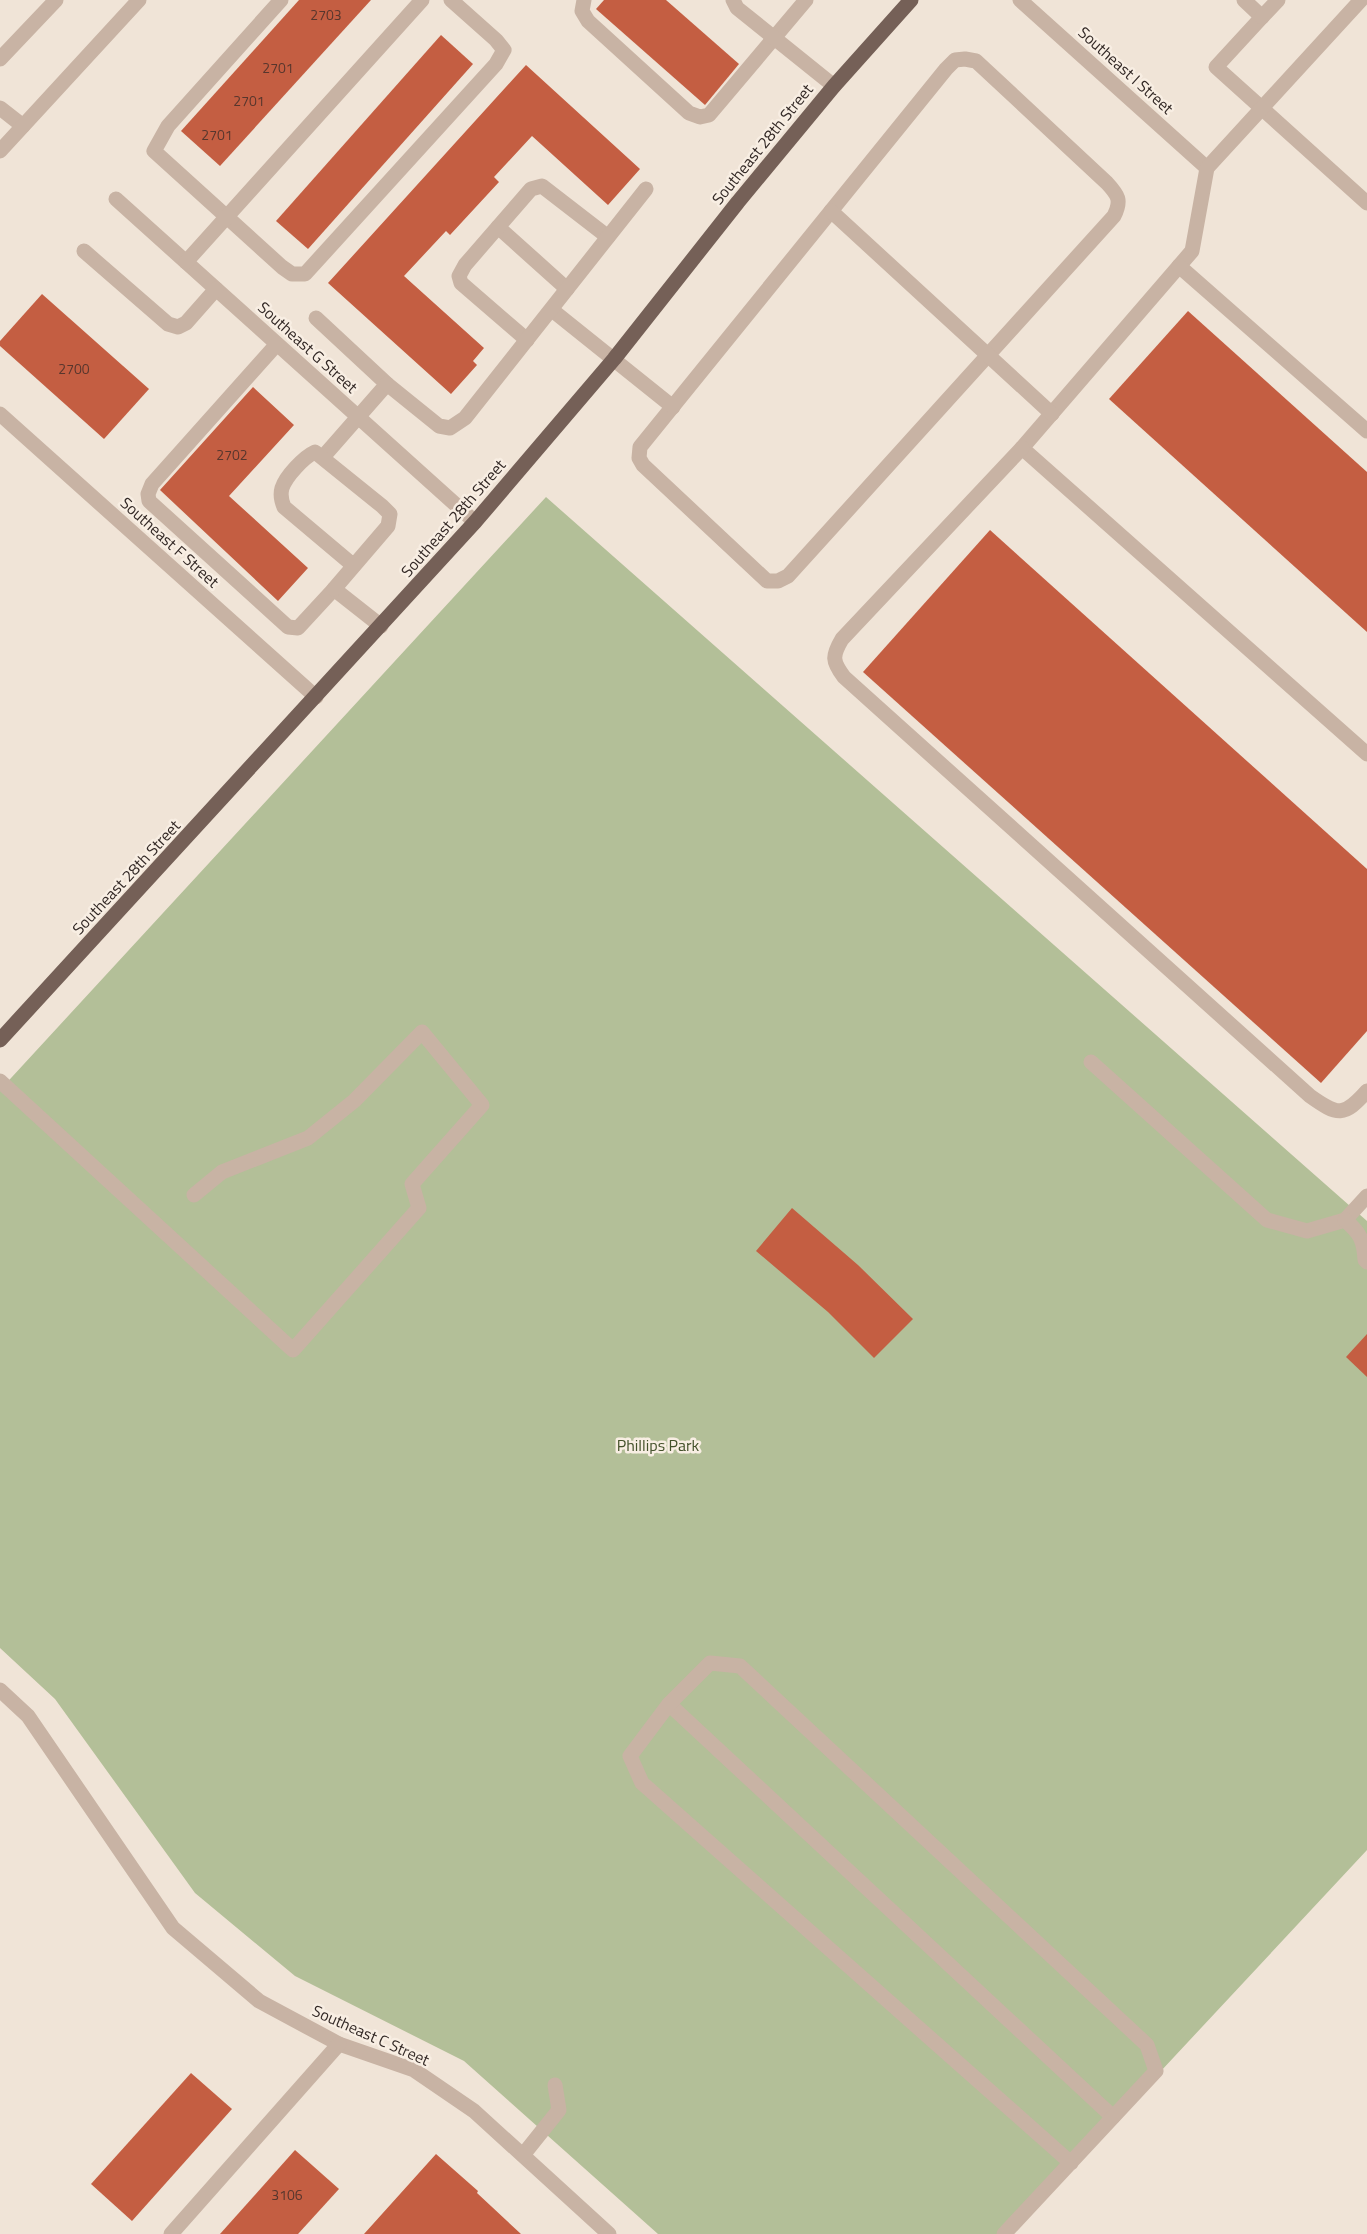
<svg xmlns="http://www.w3.org/2000/svg" width="1367" height="2234" font-family="'Titillium Web',sans-serif">
	<style>
		.green { fill: #b3bf98 }
		.building { fill: #c45e42 }
		.lines { fill: none; stroke-linecap: round; stroke-linejoin: round }
		.minor { stroke: #c8b3a4; stroke-width: 15 }
		.major { stroke: #756057; stroke-width: 15 }
		.labels { text-anchor: middle; dominant-baseline: central; stroke-width: 5; stroke-linejoin: round; paint-order: stroke }
		.number-label { font-size: 14px; fill: #57362d }
		.street-label { font-size: 16px; fill: #332926; stroke: #f8eee3 }
		.park-label { font-size: 16px; fill: #43512a; stroke: #f8eee3 }
	</style>
	<rect width="100%" height="100%" fill="#f0e4d7"/>
	<path class="green" d="M 546,497 L 1367,1221 L 1367,1850 L 1009,2234 L 658,2234 L 464,2061 L 295,1976 L 195,1893 L 55,1699 L 0,1648 L 0,1090 Z"/>
	<g class="building">
		<path d="M 299,0 L 371,0 L 220,166 L 181,131 Z"/>
		<path d="M 604,0 L 666,0 L 739,64 L 705,105 L 596,9 Z"/>
		<path d="M 441,35 L 473,64 L 308,249 L 276,221 Z"/>
		<path d="M 526,65 L 640,169 L 608,205 L 532,136 L 494,177 L 499,182 L 450,235 L 446,231 L 404,276 L 484,348 L 473,361 L 477,365 L 451,394 L 328,283 Z"/>
		<path d="M 42,294 L 149,389 L 104,439 L 0,346 L 0,341 Z"/>
		<path d="M 1188,311 L 1367,472 L 1367,632 L 1109,399 Z"/>
		<path d="M 253,387 L 294,425 L 229,496 L 308,568 L 278,601 L 160,490 Z"/>
		<path d="M 990,530 L 1367,869 L 1367,1031 L 1321,1083 L 863,672 Z"/>
		<path d="M 792,1208 L 858,1265 L 913,1319 L 874,1358 L 828,1312 L 756,1251 Z"/>
		<path d="M 1367,1334 L 1367,1377 L 1346,1357 Z"/>
		<path d="M 191,2073 L 232,2109 L 132,2221 L 91,2184 Z"/>
		<path d="M 295,2150 L 339,2189 L 298,2234 L 220,2234 Z"/>
		<path d="M 436,2154 L 478,2191 L 477,2193 L 521,2234 L 364,2234 Z"/>
	</g>
	<g class="lines">
		<g class="minor">
			<path d="M 281,0 L 168,126 L 154,151 L 282,267 L 292,274 L 305,274 L 496,64 L 504,50 L 496,40 L 451,0"/>
			<path d="M 584,0 L 582,11 L 588,21 L 689,113 L 700,117 L 709,115 L 806,0"/>
			<path d="M 733,0 L 737,8 L 834,86"/>
			<path d="M 1020,0 L 1207,168"/>
			<path d="M 1244,0 L 1262,17 L 1216,67 L 1367,203"/>
			<path d="M 1361,0 L 1207,168 L 1192,251 L 1022,448 L 1367,754"/>
			<path d="M 1262,17 L 1278,0"/>
			<path d="M 0,59 L 56,0"/>
			<path d="M 965,59 L 976,61 L 1107,183 C 1118,195 1122,200 1114,216 L 788,576 L 778,581 L 767,581 L 643,465 L 639,458 L 640,447 L 946,69 L 955,60 Z"/>
			<path d="M 0,108 L 23,126"/>
			<path d="M 0,151 L 139,0"/>
			<path d="M 116,199 L 475,522"/>
			<path d="M 831,211 L 1052,414"/>
			<path d="M 498,227 L 567,289"/>
			<path d="M 84,251 L 168,324 L 178,327 L 186,323 L 216,289"/>
			<path d="M 186,262 L 422,0"/>
			<path d="M 1179,266 L 1367,431"/>
			<path d="M 552,310 L 673,407"/>
			<path d="M 316,318 L 387,384 L 323,457"/>
			<path d="M 527,340 L 461,283 L 459,276 L 465,265 L 531,189 L 542,186 L 608,237"/>
			<path d="M 277,344 L 152,484 L 148,494 L 149,501 L 288,627 L 298,628 L 334,589 L 381,626"/>
			<path d="M 387,384 L 439,426 L 450,428 L 465,418 L 646,189"/>
			<path d="M 0,414 L 316,697"/>
			<path d="M 1022,448 L 842,639 C 832,656 832,661 844,677 L 1310,1096 C 1338,1116 1344,1117 1367,1091"/>
			<path d="M 334,589 L 388,526 L 390,514 L 382,506 L 315,452 C 304,457 286,476 282,488 C 280,495 281,500 284,507 L 354,566"/>
			<path d="M 1091,1062 L 1267,1220 L 1307,1231 L 1345,1220 L 1367,1196"/>
			<path d="M 0,1081 L 293,1350 L 419,1208 L 412,1184 L 482,1105 L 422,1032 L 354,1101 L 308,1138 L 222,1172 L 194,1195"/>
			<path d="M 1345,1220 C 1360,1233 1364,1240 1365,1260 L 1367,1262"/>
			<path d="M 0,1690 L 28,1716 L 173,1928 L 259,2001 L 339,2044 L 414,2070 L 474,2111 L 609,2234"/>
			<path d="M 669,1704 L 1113,2117"/>
			<path d="M 523,2155 L 559,2110 L 555,2085"/>
			<path d="M 171,2234 L 339,2044"/>
			<path d="M 1004,2234 L 1156,2071 L 1147,2045 L 740,1666 L 710,1663 L 669,1704 L 630,1756 L 642,1783 L 1071,2163"/>
		</g>
		<path class="major" d="M 0,1040 L 475,522 L 614,359 L 738,202 L 834,86 L 911,0"/>
	</g>
	<g class="labels">
		<g class="number-label">
			<text x="326" y="14">2703</text>
			<text x="278" y="67">2701</text>
			<text x="249" y="100">2701</text>
			<text x="217" y="134">2701</text>
			<text x="74" y="368">2700</text>
			<text x="232" y="454">2702</text>
			<text x="287" y="2194">3106</text>
		</g>
		<g class="street-label">
			<text transform="translate(1126 70) rotate(42)">Southeast I Street</text>
			<text transform="translate(762 144) rotate(-51)">Southeast 28th Street</text>
			<text transform="translate(308 347) rotate(42)">Southeast G Street</text>
			<text transform="translate(453 518) rotate(-49)">Southeast 28th Street</text>
			<text transform="translate(170 542) rotate(42)">Southeast F Street</text>
			<text transform="translate(126 877) rotate(-47)">Southeast 28th Street</text>
			<text transform="translate(371 2035) rotate(24)">Southeast C Street</text>
		</g>
		<g class="park-label">
			<text x="658" y="1445">Phillips Park</text>
		</g>
	</g>
</svg>
